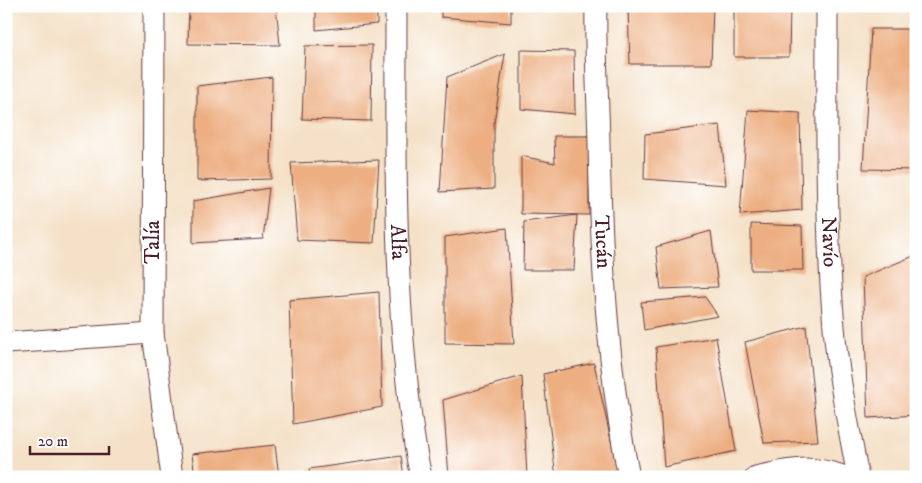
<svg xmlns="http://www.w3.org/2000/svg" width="922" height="483" font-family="'IM FELL DW Pica',serif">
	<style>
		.building { fill: #edaf82 }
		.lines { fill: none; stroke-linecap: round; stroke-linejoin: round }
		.street-casing { stroke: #643c42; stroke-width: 23 }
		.street { stroke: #fff; stroke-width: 21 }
		.labels { text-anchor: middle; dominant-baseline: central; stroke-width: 4; stroke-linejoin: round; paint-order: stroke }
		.street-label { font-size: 21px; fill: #4a1f2b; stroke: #fff }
	</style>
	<rect width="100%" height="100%" fill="#fff"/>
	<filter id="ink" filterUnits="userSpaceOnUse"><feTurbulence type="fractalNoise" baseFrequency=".02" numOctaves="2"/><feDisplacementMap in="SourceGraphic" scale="10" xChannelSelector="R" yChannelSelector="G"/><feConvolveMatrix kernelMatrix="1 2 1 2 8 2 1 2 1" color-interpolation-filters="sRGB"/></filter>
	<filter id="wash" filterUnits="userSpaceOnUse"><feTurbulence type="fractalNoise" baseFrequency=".0096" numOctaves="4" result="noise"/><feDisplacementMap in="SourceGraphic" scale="20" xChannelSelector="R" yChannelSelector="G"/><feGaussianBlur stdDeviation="1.12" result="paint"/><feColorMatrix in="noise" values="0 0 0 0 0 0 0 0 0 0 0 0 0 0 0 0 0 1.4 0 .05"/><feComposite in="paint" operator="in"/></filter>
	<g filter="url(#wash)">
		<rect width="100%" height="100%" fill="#f4e1c7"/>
		<g id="blocks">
			<g class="building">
				<path d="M 189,6 L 276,6 L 280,45 L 188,44 Z"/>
				<path d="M 316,6 L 377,6 L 377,24 L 316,30 Z"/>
				<path d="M 441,6 L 511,6 L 511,23 L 441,17 Z"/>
				<path d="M 668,6 L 713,6 L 711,64 L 630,64 L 628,9 Z"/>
				<path d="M 734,6 L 790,6 L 789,57 L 734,57 Z"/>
				<path d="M 871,29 L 916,29 L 916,170 L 863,169 Z"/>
				<path d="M 372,45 L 371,121 L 302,119 L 305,46 Z"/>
				<path d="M 521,50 L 574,51 L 575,114 L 521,109 Z"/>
				<path d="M 505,54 L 494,123 L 494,189 L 440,192 L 447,77 Z"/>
				<path d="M 272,77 L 271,179 L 197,181 L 197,86 Z"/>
				<path d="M 748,110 L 800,113 L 802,210 L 740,215 Z"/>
				<path d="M 720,125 L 726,185 L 644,179 L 645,134 Z"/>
				<path d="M 554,136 L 589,136 L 589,215 L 521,214 L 521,156 L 555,163 Z"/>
				<path d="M 379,160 L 374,243 L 297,240 L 291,163 Z"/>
				<path d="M 269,188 L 263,239 L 193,243 L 193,201 Z"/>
				<path d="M 577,215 L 574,270 L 523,270 L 524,222 Z"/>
				<path d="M 751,224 L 802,226 L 803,270 L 751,270 Z"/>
				<path d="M 507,228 L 514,344 L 445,343 L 445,237 Z"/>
				<path d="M 711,231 L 718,287 L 661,289 L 656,247 Z"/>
				<path d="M 916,255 L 916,415 L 868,418 L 863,277 Z"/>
				<path d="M 379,292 L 382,407 L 293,424 L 289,300 Z"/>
				<path d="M 705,297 L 718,316 L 644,330 L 641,302 Z"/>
				<path d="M 806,326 L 818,441 L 764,443 L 745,342 Z"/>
				<path d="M 716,337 L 736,451 L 664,467 L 656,347 Z"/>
				<path d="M 594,363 L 619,477 L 556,477 L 543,374 Z"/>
				<path d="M 522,376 L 527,477 L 449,477 L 443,400 Z"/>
				<path d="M 275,445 L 279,477 L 195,477 L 192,454 Z"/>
				<path d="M 401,456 L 404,477 L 310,477 L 309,469 Z"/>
			</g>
		</g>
	</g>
	<g filter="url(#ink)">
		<use href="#blocks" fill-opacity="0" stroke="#643c42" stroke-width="1"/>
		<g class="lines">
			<defs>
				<g id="street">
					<path d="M 154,6 L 153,333 L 172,477"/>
					<path id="s1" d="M 396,6 C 396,122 394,237 404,352 C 408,394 412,436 421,477"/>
					<path id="s2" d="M 596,6 C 595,52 598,98 599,143 C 601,255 607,367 629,477"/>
					<path id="s3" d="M 827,6 C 827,113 825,221 834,327 C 838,378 849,427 858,477"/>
					<path d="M 6,343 L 153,333"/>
					<path d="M 756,477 C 793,468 810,465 846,477"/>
				</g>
			</defs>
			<use href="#street" class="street-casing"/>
			<use href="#street" class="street"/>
		</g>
	</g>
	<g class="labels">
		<g class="street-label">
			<text transform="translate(153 242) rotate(-90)">Talía</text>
			<text stroke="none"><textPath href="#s1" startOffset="236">Alfa</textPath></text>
			<text stroke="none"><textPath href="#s2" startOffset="236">Tucán</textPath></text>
			<text stroke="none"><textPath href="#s3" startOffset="236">Navío</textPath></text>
		</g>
	</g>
	<rect width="922" height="483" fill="none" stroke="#fff" stroke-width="25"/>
	<path d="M30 446v8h79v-8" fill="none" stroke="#4a1f2b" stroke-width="2.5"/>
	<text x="38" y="446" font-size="15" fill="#4a1f2b" stroke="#ffffff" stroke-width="4" paint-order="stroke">20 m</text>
</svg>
